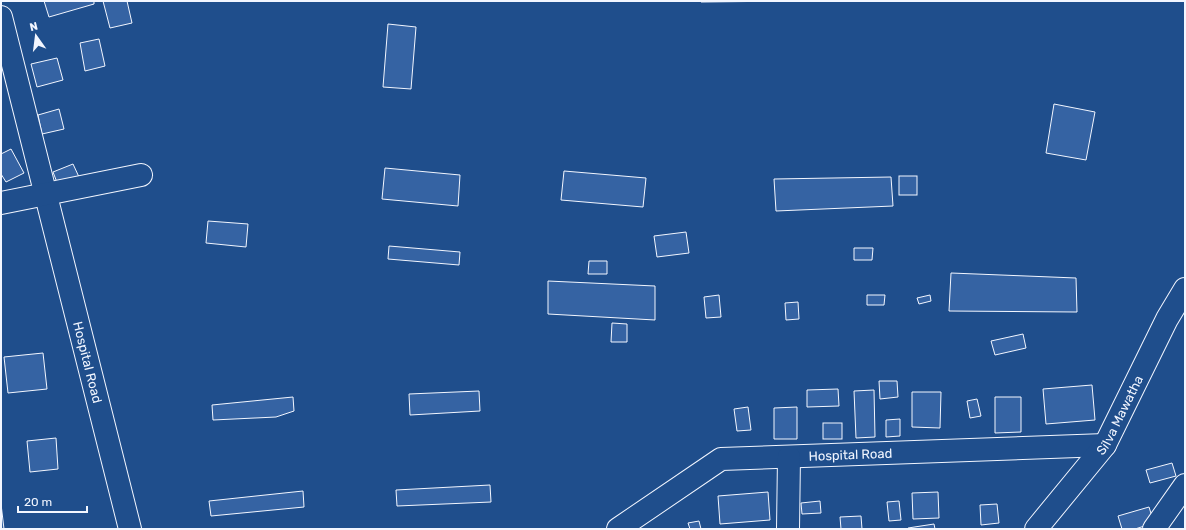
<svg xmlns="http://www.w3.org/2000/svg" width="1186" height="530" font-family="Rubik,sans-serif">
	<style>
		.building { fill: #3563a3; stroke: #f2f6ff }
		.lines { fill: none; stroke-linecap: round; stroke-linejoin: round }
		.minor-casing { stroke: #f2f6ff; stroke-width: 24 }
		.minor { stroke: #1f4e8c; stroke-width: 22 }
		.labels { text-anchor: middle; dominant-baseline: central; stroke-width: 3; stroke-linejoin: round; paint-order: stroke }
		.street-label { font-size: 13px; fill: #f2f6ff; stroke: #1f4e8c }
	</style>
	<rect width="100%" height="100%" fill="#1f4e8c"/>
	<g class="building">
		<path d="M 44,1 L 94,1 L 94,4 L 49,17 Z"/>
		<path d="M 103,1 L 127,1 L 132,23 L 110,28 Z"/>
		<path d="M 701,1 L 796,1 L 701,2 Z"/>
		<path d="M 388,24 L 416,27 L 411,89 L 383,87 Z"/>
		<path d="M 99,39 L 105,66 L 85,71 L 80,43 Z"/>
		<path d="M 57,58 L 63,80 L 37,87 L 31,64 Z"/>
		<path d="M 1054,104 L 1095,112 L 1086,160 L 1046,153 Z"/>
		<path d="M 59,109 L 64,129 L 42,134 L 38,115 Z"/>
		<path d="M 11,149 L 24,173 L 6,182 L 1,174 L 1,154 Z"/>
		<path d="M 73,164 L 79,177 L 58,185 L 53,172 Z"/>
		<path d="M 385,168 L 460,175 L 458,206 L 382,199 Z"/>
		<path d="M 564,171 L 646,178 L 643,207 L 561,200 Z"/>
		<rect x="899" y="176" width="18" height="19"/>
		<path d="M 891,177 L 893,206 L 776,211 L 774,179 Z"/>
		<path d="M 208,221 L 248,224 L 246,247 L 206,243 Z"/>
		<path d="M 686,232 L 689,253 L 657,257 L 654,236 Z"/>
		<path d="M 389,246 L 460,252 L 459,265 L 388,259 Z"/>
		<path d="M 854,248 L 873,248 L 872,260 L 854,260 Z"/>
		<path d="M 589,261 L 607,261 L 607,274 L 588,274 Z"/>
		<path d="M 951,273 L 1076,278 L 1077,312 L 949,311 Z"/>
		<path d="M 548,281 L 655,286 L 655,320 L 548,314 Z"/>
		<path d="M 719,295 L 721,317 L 706,318 L 704,297 Z"/>
		<path d="M 867,295 L 885,295 L 884,305 L 867,305 Z"/>
		<path d="M 930,295 L 931,301 L 919,304 L 917,298 Z"/>
		<path d="M 798,302 L 799,319 L 786,320 L 785,303 Z"/>
		<path d="M 612,323 L 627,324 L 627,342 L 611,342 Z"/>
		<path d="M 1023,334 L 1026,348 L 995,355 L 991,341 Z"/>
		<path d="M 43,353 L 47,389 L 8,393 L 4,357 Z"/>
		<path d="M 879,381 L 897,381 L 898,397 L 880,399 Z"/>
		<path d="M 1092,385 L 1095,420 L 1046,424 L 1043,389 Z"/>
		<path d="M 838,389 L 839,406 L 807,407 L 807,390 Z"/>
		<path d="M 874,390 L 875,437 L 856,438 L 854,391 Z"/>
		<path d="M 479,391 L 480,411 L 410,415 L 409,394 Z"/>
		<path d="M 912,392 L 941,392 L 940,428 L 912,427 Z"/>
		<path d="M 293,397 L 294,411 L 276,417 L 213,420 L 212,405 Z"/>
		<path d="M 995,397 L 1021,397 L 1021,432 L 995,433 Z"/>
		<path d="M 977,399 L 981,416 L 970,418 L 967,401 Z"/>
		<path d="M 748,407 L 751,430 L 737,431 L 734,409 Z"/>
		<path d="M 797,407 L 797,439 L 774,439 L 774,408 Z"/>
		<path d="M 900,419 L 900,436 L 886,437 L 886,420 Z"/>
		<rect x="823" y="423" width="19" height="16"/>
		<path d="M 56,438 L 58,469 L 30,472 L 27,441 Z"/>
		<path d="M 1172,463 L 1176,476 L 1150,483 L 1146,470 Z"/>
		<path d="M 490,485 L 491,502 L 397,506 L 396,490 Z"/>
		<path d="M 303,491 L 304,507 L 211,516 L 209,501 Z"/>
		<path d="M 768,492 L 770,520 L 720,524 L 718,496 Z"/>
		<path d="M 938,492 L 939,518 L 913,519 L 912,493 Z"/>
		<path d="M 820,501 L 821,513 L 802,514 L 801,503 Z"/>
		<path d="M 899,501 L 901,520 L 889,521 L 887,502 Z"/>
		<path d="M 1,504 L 4,529 L 1,529 Z"/>
		<path d="M 997,504 L 999,523 L 981,525 L 980,505 Z"/>
		<path d="M 1149,507 L 1154,523 L 1135,529 L 1122,529 L 1118,516 Z"/>
		<path d="M 861,516 L 862,529 L 841,529 L 840,517 Z"/>
		<path d="M 699,521 L 701,529 L 690,529 L 688,523 Z"/>
		<path d="M 934,524 L 935,529 L 908,529 L 908,528 Z"/>
	</g>
	<g class="lines">
		<defs>
			<g id="minor">
				<path id="s1" d="M 1,17 L 130,529"/>
				<path d="M 1,203 L 141,175"/>
				<path id="s2" d="M 618,529 L 721,459 L 1105,445"/>
				<path d="M 788,529 L 789,457"/>
				<path id="s3" d="M 1036,529 L 1105,445 L 1167,319 L 1185,289"/>
				<path d="M 1154,529 L 1185,485"/>
			</g>
		</defs>
		<use href="#minor" class="minor-casing"/>
		<use href="#minor" class="minor"/>
	</g>
	<g class="labels">
		<g class="street-label">
			<text stroke="none"><textPath href="#s1" startOffset="356">Hospital Road</textPath></text>
			<text stroke="none"><textPath href="#s3" startOffset="142">Silva Mawatha</textPath></text>
			<text stroke="none"><textPath href="#s2" startOffset="254">Hospital Road</textPath></text>
		</g>
	</g>
	<rect width="1186" height="530" fill="none" stroke="#f2f6ff" stroke-width="4"/>
	<g transform="translate(36 36) rotate(346)" stroke="#1f4e8c" stroke-width="3" paint-order="stroke">
	<path d="M0-3L7 15L0 10L-7 15Z" fill="#f2f6ff"/>
	<text y="-6" font-size="11" font-weight="bold" text-anchor="middle" fill="#f2f6ff">N</text>
	</g>
	<path d="M18 506v6h69v-6" fill="none" stroke="#f2f6ff" stroke-width="2"/>
	<text x="24" y="506" font-size="12" fill="#f2f6ff" stroke="#1f4e8c" stroke-width="3" paint-order="stroke">20 m</text>
</svg>
